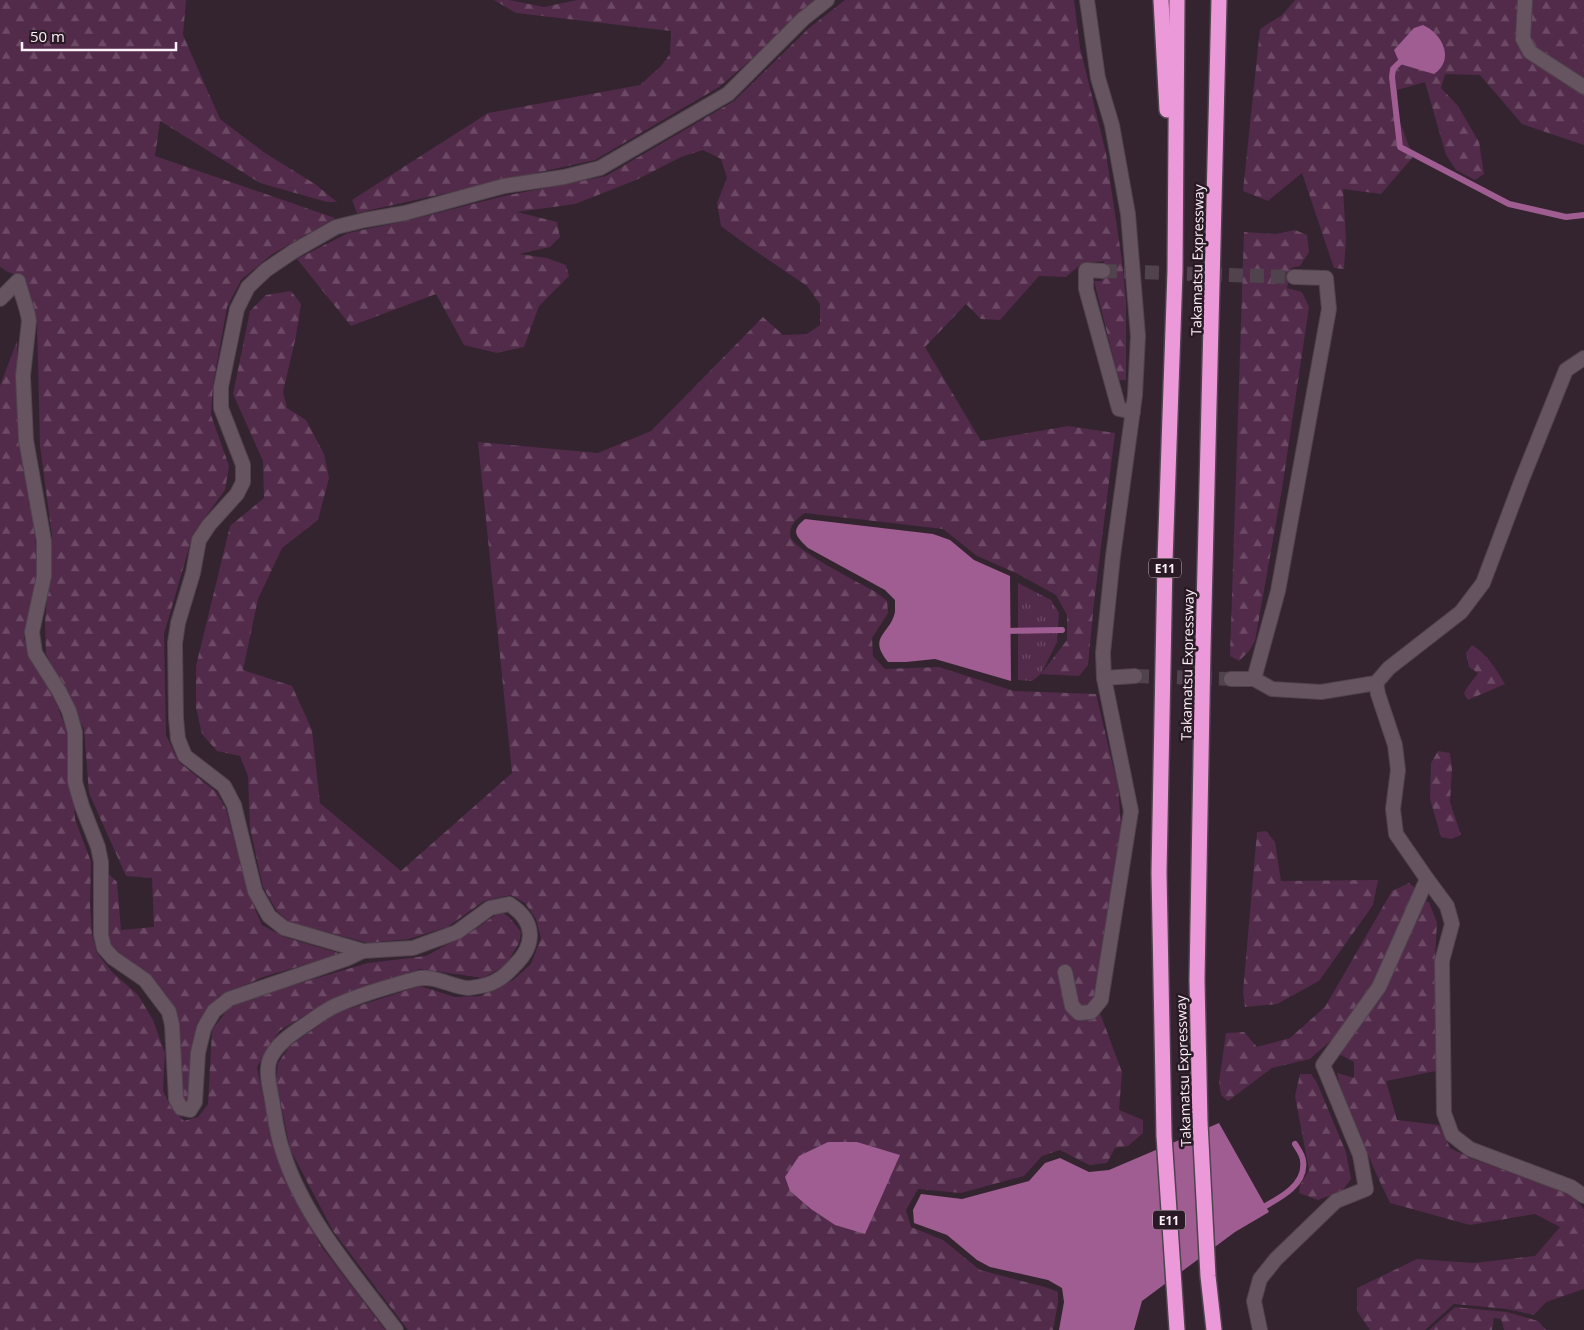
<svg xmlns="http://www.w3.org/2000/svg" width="1584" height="1330" font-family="'Open Sans',sans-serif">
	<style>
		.grass { fill: url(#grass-tufts) }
		.forest { fill: url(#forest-firs) }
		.water { fill: #9f5d91 }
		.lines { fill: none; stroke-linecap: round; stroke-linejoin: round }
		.stream { stroke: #9f5d91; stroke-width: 6 }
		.minor-tunnel { stroke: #51434d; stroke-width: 14; stroke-dasharray: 14 7; stroke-linecap: butt }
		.minor-casing { stroke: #50434d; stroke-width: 16 }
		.motorway-casing { stroke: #50434d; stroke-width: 18 }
		.minor { stroke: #665461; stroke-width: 14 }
		.motorway { stroke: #ec99da; stroke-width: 15 }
		.labels { text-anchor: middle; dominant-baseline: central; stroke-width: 5; stroke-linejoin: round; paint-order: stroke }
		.shield { fill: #291a25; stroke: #bdb0b9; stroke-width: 1 }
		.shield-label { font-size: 12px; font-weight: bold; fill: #fcf1f9 }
		.street-label { font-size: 14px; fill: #fcf1f9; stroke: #291a25 }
	</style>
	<defs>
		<pattern id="grass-tufts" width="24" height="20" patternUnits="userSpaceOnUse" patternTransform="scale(1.25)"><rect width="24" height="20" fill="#522a4a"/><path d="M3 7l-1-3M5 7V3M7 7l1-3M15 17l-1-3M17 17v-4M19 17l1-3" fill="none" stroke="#6c4965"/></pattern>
		<pattern id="forest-firs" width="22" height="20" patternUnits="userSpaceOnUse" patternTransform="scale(1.25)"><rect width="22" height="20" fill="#522a4a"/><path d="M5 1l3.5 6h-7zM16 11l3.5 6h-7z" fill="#6c4965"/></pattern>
	</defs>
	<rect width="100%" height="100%" fill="#33242f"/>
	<path class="grass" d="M 1018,583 L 1051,600 L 1059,613 L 1057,642 L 1041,674 L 1032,681 L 1018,680 Z"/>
	<g class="forest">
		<path d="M 0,0 L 186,0 L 183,35 L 220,119 L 265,153 L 315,184 L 337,202 L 327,202 L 260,183 L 160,121 L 155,156 L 335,218 L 271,255 L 241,280 L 227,307 L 213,385 L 211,415 L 229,466 L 225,490 L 193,534 L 164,634 L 166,735 L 179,762 L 216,792 L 226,809 L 248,893 L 262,925 L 284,937 L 342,954 L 263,977 L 219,996 L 196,1025 L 191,1101 L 187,1104 L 183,1101 L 168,1000 L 145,971 L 116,956 L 108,944 L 105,870 L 117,882 L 121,930 L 154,927 L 152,878 L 126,876 L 89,793 L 84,729 L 46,654 L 45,623 L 52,536 L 40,446 L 37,319 L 22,277 L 8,272 L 0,267 Z"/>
		<path d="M 494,0 L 509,0 L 544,7 L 577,0 L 821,0 L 719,87 L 595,160 L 357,213 L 352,200 L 488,113 L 640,85 L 661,66 L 670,54 L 671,31 L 516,13 Z"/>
		<path d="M 845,0 L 1074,0 L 1080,48 L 1106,153 L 1122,261 L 1126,301 L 1126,380 L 1119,380 L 1094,281 L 1102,281 L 1104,261 L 1081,264 L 1066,277 L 1039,276 L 1000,320 L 981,319 L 966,304 L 925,347 L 981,441 L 1068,426 L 1115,433 L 1094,603 L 1088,665 L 1079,676 L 1041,674 L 1067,640 L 1067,615 L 1056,595 L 1016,573 L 977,556 L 943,529 L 805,513 C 797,518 787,527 791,538 C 795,550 861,584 876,592 L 887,601 L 888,613 L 872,638 L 873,656 L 885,669 L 939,667 L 1014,691 L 1096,694 L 1118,787 L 1121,826 L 1098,970 L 1100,1013 L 1122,1072 L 1119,1110 L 1143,1120 L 1143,1133 L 1128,1146 L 1115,1148 L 1107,1163 L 1089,1165 L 1060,1150 L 1042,1156 L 1024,1176 L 961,1193 L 918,1189 L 906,1210 L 911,1227 L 943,1240 L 980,1270 L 1045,1287 L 1058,1292 L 1058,1303 L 1053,1330 L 408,1330 L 333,1231 L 290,1149 L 276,1080 L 278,1063 L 290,1046 L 336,1013 L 420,986 L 455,997 L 480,996 L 513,980 L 531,964 L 541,938 L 536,919 L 525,903 L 511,895 L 484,901 L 447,927 L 409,939 L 368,943 L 289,922 L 276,910 L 263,887 L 250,828 L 248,776 L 240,756 L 217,751 L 202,734 L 196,708 L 196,666 L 230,526 L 264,498 L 263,461 L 233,394 L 250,311 L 266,295 L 291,291 L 301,304 L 296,336 L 283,392 L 287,408 L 306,420 L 324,454 L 329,478 L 318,520 L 282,548 L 258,599 L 243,670 L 292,686 L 312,730 L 320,803 L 401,871 L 512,773 L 478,442 L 598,453 L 651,431 L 763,317 L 783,335 L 807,334 L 820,325 L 820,304 L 807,286 L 748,246 L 721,226 L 717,203 L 727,178 L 721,159 L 703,150 L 681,157 L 636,180 L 575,204 L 517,212 L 557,222 L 560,237 L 550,247 L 519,254 L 547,258 L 566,265 L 569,276 L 539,306 L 524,347 L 497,353 L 464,345 L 436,294 L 351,326 L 297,259 L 348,233 L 410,220 L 504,196 L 606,176 L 734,101 L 809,28 Z"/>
		<path d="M 1295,0 L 1584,0 L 1584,145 L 1522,124 L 1480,75 L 1445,74 L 1441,88 L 1458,106 L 1479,142 L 1484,174 L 1475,180 L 1456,170 L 1446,155 L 1425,82 L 1397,90 L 1398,117 L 1413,157 L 1381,194 L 1343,189 L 1346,239 L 1344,269 L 1334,268 L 1302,173 L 1268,201 L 1243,191 L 1260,29 L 1282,15 Z"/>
		<path d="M 1295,230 L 1307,235 L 1309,252 L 1300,266 L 1291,268 L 1287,288 L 1302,292 L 1309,307 L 1282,489 L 1255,641 L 1249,651 L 1239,661 L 1230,656 L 1244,232 L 1276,234 Z"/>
		<path d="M 17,341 L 17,396 L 20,450 L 33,516 L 38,567 L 24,639 L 56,703 L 68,733 L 75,819 L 91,862 L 90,904 L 92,934 L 97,953 L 112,972 L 138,995 L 153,1020 L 165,1053 L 163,1091 L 171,1107 L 184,1121 L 198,1117 L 208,1104 L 212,1030 L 231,1005 L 273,991 L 368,963 L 426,956 L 474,930 L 501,911 L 510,918 L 521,932 L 519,943 L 506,965 L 483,978 L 420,969 L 327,1002 L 279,1031 L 257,1067 L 274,1148 L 294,1196 L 321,1246 L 385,1330 L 0,1330 L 0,386 Z"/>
		<path d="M 1472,645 C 1487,654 1496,669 1505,684 L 1468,700 L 1464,694 C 1467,685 1473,681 1478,673 L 1469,667 L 1466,653 Z"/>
		<path d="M 1438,751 L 1450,753 L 1452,768 L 1450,802 L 1461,835 L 1451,839 L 1441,837 L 1430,799 L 1431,763 Z"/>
		<path d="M 1266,831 L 1275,842 L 1281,881 L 1378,880 L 1373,905 L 1319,981 L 1277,1004 L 1245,1007 L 1243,992 L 1257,832 Z"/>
		<path d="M 1409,883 L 1415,888 L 1414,898 L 1375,979 L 1336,1036 L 1310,1059 L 1272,1068 L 1228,1101 L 1221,1095 L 1219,1082 L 1226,1033 L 1244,1032 L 1257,1047 L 1290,1038 L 1325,1007 L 1392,891 Z"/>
		<path d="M 1423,901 L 1429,902 L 1437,923 L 1435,956 L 1436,1071 L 1386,1081 L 1397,1120 L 1439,1125 L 1450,1148 L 1475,1160 L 1570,1193 L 1584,1209 L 1584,1289 L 1546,1302 L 1534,1315 L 1507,1309 L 1454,1304 L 1425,1330 L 1370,1330 L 1357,1311 L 1357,1288 L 1417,1259 L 1474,1263 L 1535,1256 L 1560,1227 L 1535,1214 L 1470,1225 L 1390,1203 L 1374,1169 L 1339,1083 L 1337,1073 L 1354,1078 L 1354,1062 L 1339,1054 L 1386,990 Z"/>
		<path d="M 1300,1074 L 1311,1074 L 1317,1083 L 1346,1152 L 1351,1179 L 1342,1191 L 1318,1200 L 1299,1193 L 1300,1185 L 1309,1170 L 1295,1096 Z"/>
		<path d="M 1455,1307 L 1507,1312 L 1538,1321 L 1546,1330 L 1504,1330 L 1501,1319 L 1494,1318 L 1492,1330 L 1429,1330 Z"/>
	</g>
	<g class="water">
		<path d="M 1423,25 C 1443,34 1455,60 1434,74 L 1400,64 L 1394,50 L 1414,28 Z"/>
		<path d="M 805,519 L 933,534 L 950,540 L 974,560 L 1010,576 L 1011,681 L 935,659 L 906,662 L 888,662 C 867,636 890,635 895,612 C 895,608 895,603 895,600 L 885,590 L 808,548 C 796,536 790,531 805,519 Z"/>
		<path d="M 1219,1123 L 1269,1212 L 1235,1232 L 1142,1301 L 1134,1330 L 1059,1330 L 1064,1302 L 1062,1288 L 1048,1280 L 990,1267 L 977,1260 L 947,1235 L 914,1223 L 913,1210 L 921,1194 L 962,1199 L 1029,1181 L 1045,1163 L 1060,1158 L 1089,1172 L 1109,1170 Z"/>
		<path d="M 828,1142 L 857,1142 L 900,1155 L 865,1234 L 835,1225 L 811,1209 L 790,1191 L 785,1177 L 799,1156 Z"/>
	</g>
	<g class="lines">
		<g class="stream">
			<path d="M 1404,58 L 1393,69 L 1392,77 L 1400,147 L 1509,204 L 1566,217 L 1584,215"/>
			<path d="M 1004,631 L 1062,630"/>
			<path d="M 1258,1210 C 1276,1200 1307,1186 1303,1161 C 1303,1155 1298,1149 1295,1144"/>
		</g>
		<g class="minor-tunnel">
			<path d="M 1103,271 L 1294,277"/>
			<path d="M 1135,676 L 1231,679"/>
		</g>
		<defs>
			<g id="minor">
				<path d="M 1087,0 L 1098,78 L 1112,125 L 1128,214 L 1138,336 L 1135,395 L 1113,556 L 1103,653 L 1104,678 L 1135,676"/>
				<path d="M 1525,0 L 1523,39 L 1530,52 L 1584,87"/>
				<path d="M 1103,271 L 1086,270 L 1086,289 L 1119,409 L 1133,412"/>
				<path d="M 0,299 L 18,281 C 21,293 28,310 29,321 L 23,376 L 26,440 L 44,541 L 44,576 L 32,632 L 35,653 L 59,691 L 69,711 L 75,732 L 75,782 L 82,806 L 98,847 L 101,862 L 101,935 L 104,948 L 113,958 L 145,980 L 169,1012 L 172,1025 L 176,1099 L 181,1108 L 190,1110 L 195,1102 L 198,1053 L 204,1028 L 214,1011 L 229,999 L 346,959 L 363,951"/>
				<path d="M 1231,679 L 1254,679 L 1272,689 L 1321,692 L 1376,683 L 1389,668 L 1461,612 L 1483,583 L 1521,482 L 1566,370 L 1584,358"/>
				<path d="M 1254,679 L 1278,591 L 1329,309 L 1326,278 L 1294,277"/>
				<path d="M 1427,879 L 1447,906 L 1452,924 L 1442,961 L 1444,1113 L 1452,1135 L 1470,1149 L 1571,1187 L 1584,1196"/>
				<path d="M 1065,972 L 1072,1006 L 1079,1013 L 1091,1012 L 1101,1000 L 1131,811 L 1104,678"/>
				<path d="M 396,1330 C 355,1275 304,1219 283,1152 C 277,1136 275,1117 272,1100 C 270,1088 265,1071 270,1059 C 276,1045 290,1035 302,1027 C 313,1020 325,1010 337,1005 C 362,994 390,986 416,979 C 434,974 451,987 468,988 C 473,988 481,986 486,985 C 497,982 507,974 514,966 C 536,945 536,921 509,904 L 490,908 L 457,932 L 413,948 L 363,951 L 284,928 L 269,916 L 255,891 L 234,805 L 224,786 L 185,756 L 178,739 L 176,718 L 175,643 L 178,623 L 193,573 L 199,540 L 209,525 L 237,494 L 243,482 L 243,465 L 221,408 L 221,387 L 237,309 L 248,287 L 266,270 L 294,251 L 336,227 L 365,220 L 405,213 L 504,186 L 564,177 L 600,168 L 728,94 L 803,19 L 827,0"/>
				<path d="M 1260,1330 L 1254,1301 L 1260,1279 L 1276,1259 L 1336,1201 L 1366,1189 L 1360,1155 L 1323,1065 L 1379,987 L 1427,879 L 1396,834 L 1393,809 L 1398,770 L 1395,745 L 1378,694 L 1376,683"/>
			</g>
			<g id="motorway">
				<path d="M 1161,0 L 1167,110"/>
				<path d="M 1177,0 L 1175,271 L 1165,561 L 1159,873 L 1164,1136 L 1177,1330"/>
				<path d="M 1214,1330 L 1208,1276 L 1200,1123 L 1197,980 L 1203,648 L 1219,0"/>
			</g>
		</defs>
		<use href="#minor" class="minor-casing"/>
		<use href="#motorway" class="motorway-casing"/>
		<use href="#minor" class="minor"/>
		<use href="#motorway" class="motorway"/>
	</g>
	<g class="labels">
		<g class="shield">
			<rect x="1149" y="558.5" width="32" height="19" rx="4"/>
			<rect x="1153" y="1210.5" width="32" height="19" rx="4"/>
		</g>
		<g class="shield-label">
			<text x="1165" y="568">E11</text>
			<text x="1169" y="1220">E11</text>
		</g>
		<g class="street-label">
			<text transform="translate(1197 260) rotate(-89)">Takamatsu Expressway</text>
			<text transform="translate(1187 665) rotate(-89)">Takamatsu Expressway</text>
			<text transform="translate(1183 1071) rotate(-92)">Takamatsu Expressway</text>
		</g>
	</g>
	<path d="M22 42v8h154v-8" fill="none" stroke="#fcf1f9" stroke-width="2.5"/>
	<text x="30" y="42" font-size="15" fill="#fcf1f9" stroke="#291a25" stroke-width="4" paint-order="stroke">50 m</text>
</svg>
